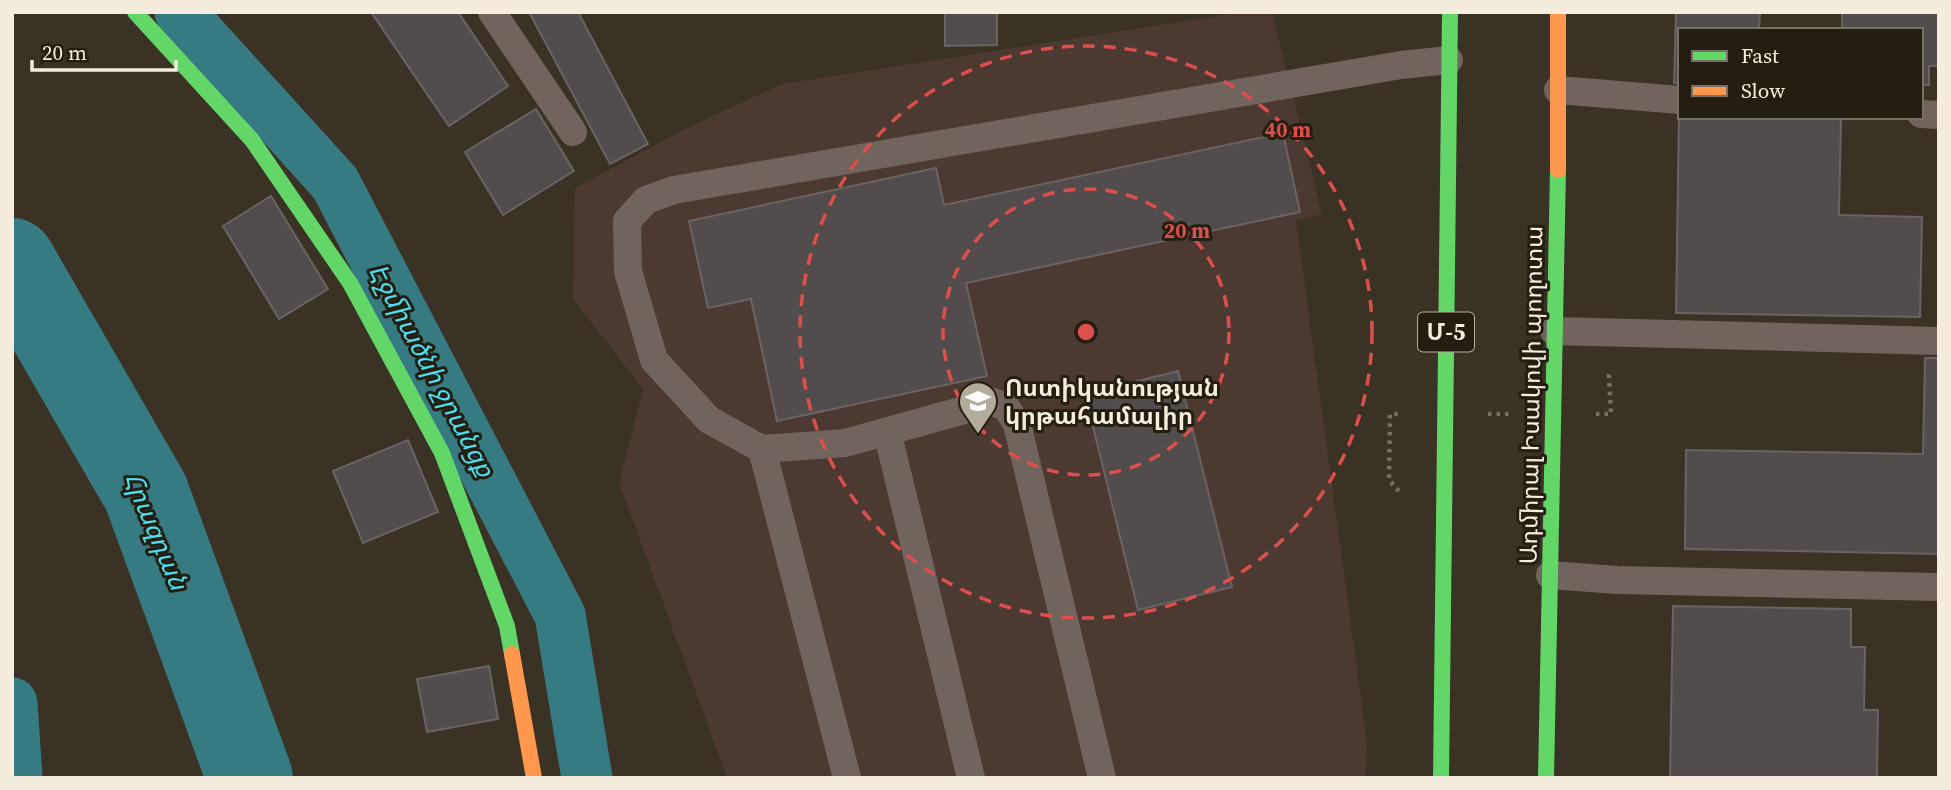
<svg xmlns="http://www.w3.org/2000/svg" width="1951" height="790" font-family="'Source Serif 4','Noto Sans Armenian',serif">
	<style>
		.education { fill: #4b3932 }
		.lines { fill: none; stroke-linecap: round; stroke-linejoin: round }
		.canal { stroke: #377b82; stroke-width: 51 }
		.river { stroke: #377b82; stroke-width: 86 }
		.building { fill: #524d4c; stroke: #696463; stroke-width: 2 }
		.path { stroke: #776e66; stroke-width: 4.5; stroke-dasharray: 3.5 5; stroke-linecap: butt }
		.lane { stroke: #71645f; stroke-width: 28 }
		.fast { stroke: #63d668; stroke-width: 16 }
		.slow { stroke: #ff974d; stroke-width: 16 }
		.ring { fill: none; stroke: #dc4f4c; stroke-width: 3.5; stroke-dasharray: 12 9 }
		.labels { text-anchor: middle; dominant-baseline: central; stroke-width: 6; stroke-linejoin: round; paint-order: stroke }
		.shield { fill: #241e12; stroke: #b6ae9f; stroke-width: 2 }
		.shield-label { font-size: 23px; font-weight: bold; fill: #f4ecdc }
		.poi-label { font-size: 24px; font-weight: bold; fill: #f4ecdc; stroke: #241e12; text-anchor: start }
		.street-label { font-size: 24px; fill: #f4ecdc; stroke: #241e12 }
		.water-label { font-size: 26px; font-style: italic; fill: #4cdff0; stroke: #241e12 }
		.centre { fill: #dc4f4c; stroke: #241e12; stroke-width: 3.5 }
		.ring-label { font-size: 21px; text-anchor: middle; font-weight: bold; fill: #dc4f4c; stroke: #241e12; stroke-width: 6; stroke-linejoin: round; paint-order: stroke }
	</style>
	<rect width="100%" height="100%" fill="#3a3224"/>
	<path class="education" d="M 1243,12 L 1272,12 L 1322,214 L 1296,220 L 1367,742 L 1366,778 L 727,778 L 619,482 L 643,389 L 573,299 L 575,188 L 687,128 L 782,84 Z"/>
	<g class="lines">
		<g class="canal">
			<path d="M 180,12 L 335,183 L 560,615 L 587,778"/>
			<path d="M 12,703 L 17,778"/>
		</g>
		<path class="river" d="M 12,261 L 146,493 L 250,778"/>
	</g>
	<g class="building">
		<path d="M 371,12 L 458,12 L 508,86 L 449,126 Z"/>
		<path d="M 529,12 L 578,12 L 648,144 L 610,164 Z"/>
		<path d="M 945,12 L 997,12 L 997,45 L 945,46 Z"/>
		<path d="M 1676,12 L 1760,12 L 1759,30 L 1680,30 L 1680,83 L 1674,83 Z"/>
		<path d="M 1842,12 L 1939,12 L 1939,66 L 1929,66 L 1929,85 L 1921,85 L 1921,30 L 1842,30 Z"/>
		<path d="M 536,109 L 574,171 L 503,215 L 465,152 Z"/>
		<path d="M 1679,115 L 1680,117 L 1841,118 L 1839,215 L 1922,217 L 1920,317 L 1676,313 Z"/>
		<path d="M 1283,133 L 1300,212 L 966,283 L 987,376 L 777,421 L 751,299 L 708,308 L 689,221 L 936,168 L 944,205 Z"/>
		<path d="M 271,196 L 328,289 L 279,319 L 223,226 Z"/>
		<path d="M 1925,358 L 1939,358 L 1939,554 L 1685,549 L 1686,450 L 1923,454 Z"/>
		<path d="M 1178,371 L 1232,587 L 1138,610 L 1085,394 Z"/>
		<path d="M 408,440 L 438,512 L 363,543 L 333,471 Z"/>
		<path d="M 1673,606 L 1851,609 L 1851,647 L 1865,647 L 1864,710 L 1878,710 L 1877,778 L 1670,778 Z"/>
		<path d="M 489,666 L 498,719 L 427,732 L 417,679 Z"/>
	</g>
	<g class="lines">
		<g class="path">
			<path d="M 1488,414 L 1510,414"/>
			<path d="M 1596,414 L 1611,414 L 1609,375 L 1612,373"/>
			<path d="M 1399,491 L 1389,480 L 1390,414 L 1402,414"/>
		</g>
		<g class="lane">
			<path d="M 492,12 L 573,132"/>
			<path d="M 1558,90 L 1680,100"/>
			<path d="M 1921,114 L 1939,115"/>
			<path d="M 1554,331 L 1939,341"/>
			<path d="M 887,431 L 971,778"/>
			<path d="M 762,449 L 847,778"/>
			<path d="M 1550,575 L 1617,580 L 1939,587"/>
			<path d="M 1102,778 L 1017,424 L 1006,407 L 993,402 L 845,443 L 762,449 L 709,420 L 654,360 L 628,271 L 627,221 L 646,200 L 674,190 L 1401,65 L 1449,60"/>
		</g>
		<g class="fast">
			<path d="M 135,12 L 252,140 L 350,283 L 442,453 L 507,626 L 512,654"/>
			<path d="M 1441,778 L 1450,12"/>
			<path d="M 1546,778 L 1558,170"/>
		</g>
		<g class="slow">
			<path d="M 1558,170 L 1558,12"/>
			<path d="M 512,654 L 534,778"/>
		</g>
	</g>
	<g class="ring">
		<circle cx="1086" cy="332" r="143"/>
		<circle cx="1086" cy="332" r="286"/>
	</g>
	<defs>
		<symbol id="university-pin" viewBox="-11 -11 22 30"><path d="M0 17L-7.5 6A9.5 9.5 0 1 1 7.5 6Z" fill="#b3ab9c" stroke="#241e12"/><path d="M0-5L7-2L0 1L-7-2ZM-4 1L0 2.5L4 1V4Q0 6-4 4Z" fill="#fff"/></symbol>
	</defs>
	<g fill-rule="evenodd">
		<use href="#university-pin" x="956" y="379" width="44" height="60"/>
	</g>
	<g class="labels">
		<rect class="shield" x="1418" y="312.5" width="56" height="39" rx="5"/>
		<g class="shield-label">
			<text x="1446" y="332">Մ-5</text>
		</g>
		<g class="poi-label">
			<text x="1005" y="387">Ոստիկանության<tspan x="1005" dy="28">կրթահամալիր</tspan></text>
		</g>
		<g class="street-label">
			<text transform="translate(1531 395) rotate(-89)">Ադմիրալ Իսակովի պողոտա</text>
		</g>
		<g class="water-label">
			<text transform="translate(432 370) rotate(62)">Էջմիածնի ջրանցք</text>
			<text transform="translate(156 531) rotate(67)">Հրազդան</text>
		</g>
	</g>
	<circle cx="1086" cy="332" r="10" class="centre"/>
	<g class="ring-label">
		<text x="1288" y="137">40 m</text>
		<text x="1187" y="238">20 m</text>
	</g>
	<rect width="1951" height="790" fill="none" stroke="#f4ecdc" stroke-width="28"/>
	<rect x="1678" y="28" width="245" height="91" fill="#241e12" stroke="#777063" stroke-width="2"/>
	<rect x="1692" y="51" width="35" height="10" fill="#63d668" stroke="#777063" stroke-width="2"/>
	<text x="1741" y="63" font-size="21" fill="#f4ecdc">Fast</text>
	<rect x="1692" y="86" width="35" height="10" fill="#ff974d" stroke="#777063" stroke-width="2"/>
	<text x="1741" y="98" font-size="21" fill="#f4ecdc">Slow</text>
	<path d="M32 60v10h144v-10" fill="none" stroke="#f4ecdc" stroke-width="3.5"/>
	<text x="42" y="60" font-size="21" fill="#f4ecdc" stroke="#241e12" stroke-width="5" paint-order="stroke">20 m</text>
</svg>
